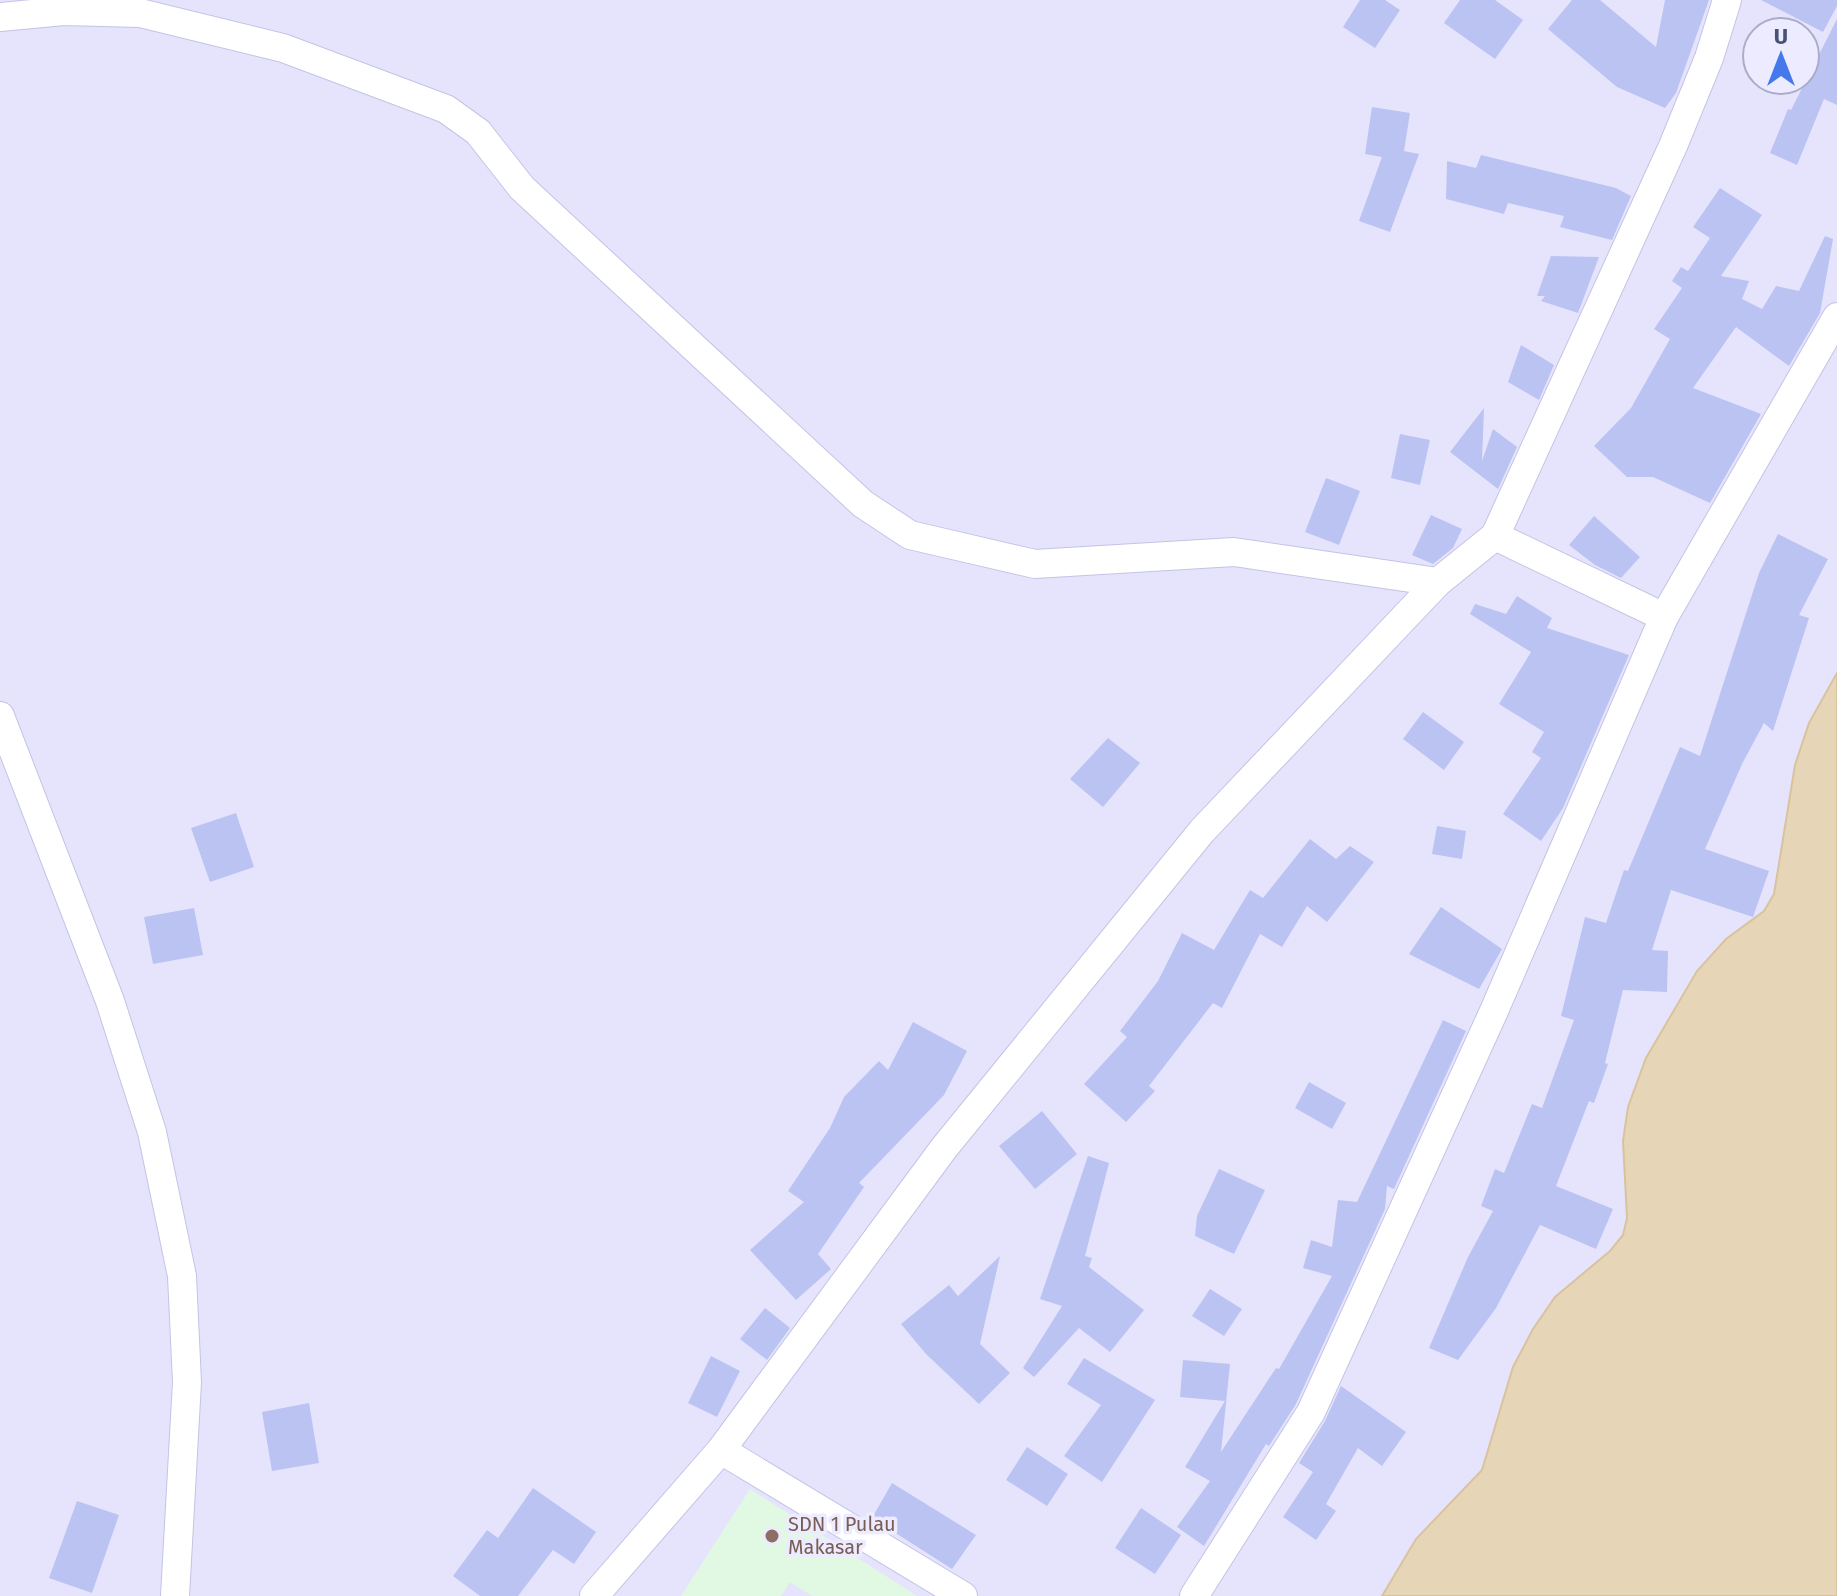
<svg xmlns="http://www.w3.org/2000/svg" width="1837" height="1596" font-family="'Fira Sans',sans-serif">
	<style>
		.education { fill: #e1f9e3 }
		.water { fill: #e7d5b8; stroke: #d9c39e; stroke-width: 2 }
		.building { fill: #bbc3f3 }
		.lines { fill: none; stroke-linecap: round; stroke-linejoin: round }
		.street-casing { stroke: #c2c4e4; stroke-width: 30 }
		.street { stroke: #fff; stroke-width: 28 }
		.education-dot { fill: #8d6e63; stroke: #ecebff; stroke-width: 3 }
		.labels { text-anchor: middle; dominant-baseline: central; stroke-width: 7; stroke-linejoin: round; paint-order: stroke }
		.education-label { font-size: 20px; fill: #785e54; stroke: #ecebff; text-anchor: start }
	</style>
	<rect width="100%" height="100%" fill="#e6e4fd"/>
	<path class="education" d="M 750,1489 L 917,1596 L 812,1596 L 790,1582 L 781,1596 L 681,1596 Z"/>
	<path class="water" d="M 1837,673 L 1837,1596 L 1382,1596 L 1416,1539 L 1482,1470 L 1513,1367 L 1533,1329 L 1555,1297 L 1610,1251 L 1623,1235 L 1627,1218 L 1623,1141 L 1628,1107 L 1646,1058 L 1697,971 L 1726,939 L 1764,911 L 1774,894 L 1795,765 L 1809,723 Z"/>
	<g class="building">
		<path d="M 1360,0 L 1385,0 L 1400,10 L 1375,48 L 1343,27 Z"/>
		<path d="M 1460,0 L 1495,0 L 1523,20 L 1495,59 L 1444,23 Z"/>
		<path d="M 1572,0 L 1600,0 L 1656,47 L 1665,0 L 1709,0 L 1676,93 L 1665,108 L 1617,87 L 1548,29 Z"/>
		<path d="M 1761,0 L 1837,0 L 1837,6 L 1823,32 Z"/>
		<path d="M 1837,19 L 1837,105 L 1824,99 L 1797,165 L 1770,153 L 1788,109 L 1791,110 Z"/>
		<path d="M 1372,107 L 1410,113 L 1404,151 L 1419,154 L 1390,232 L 1359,221 L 1382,157 L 1365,154 Z"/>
		<path d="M 1481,155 L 1616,188 L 1631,196 L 1612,240 L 1560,227 L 1564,216 L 1508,203 L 1504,214 L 1446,199 L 1447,161 L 1476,168 Z"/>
		<path d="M 1720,188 L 1762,215 L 1721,276 L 1749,281 L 1742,299 L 1762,309 L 1776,286 L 1799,291 L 1825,236 L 1833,239 L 1820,313 L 1789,366 L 1736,327 L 1693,388 L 1761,414 L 1710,503 L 1653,477 L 1627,477 L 1594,446 L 1631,408 L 1670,339 L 1654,329 L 1682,288 L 1672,281 L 1681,267 L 1688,271 L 1710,238 L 1693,227 Z"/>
		<path d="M 1551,256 L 1599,257 L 1578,313 L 1541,301 L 1545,296 L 1537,296 Z"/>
		<path d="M 1521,345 L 1554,365 L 1539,400 L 1508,382 Z"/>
		<path d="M 1484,408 L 1482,461 L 1493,429 L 1517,447 L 1498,489 L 1450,452 Z"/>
		<path d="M 1400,434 L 1430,440 L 1420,485 L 1391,478 Z"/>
		<path d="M 1326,478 L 1360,491 L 1339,545 L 1305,532 Z"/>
		<path d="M 1431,515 L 1462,529 L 1453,548 L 1433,564 L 1412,555 Z"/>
		<path d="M 1594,516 L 1640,557 L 1621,578 L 1595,565 L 1569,545 Z"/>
		<path d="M 1778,534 L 1828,559 L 1799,615 L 1809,618 L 1773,731 L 1764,723 L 1742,764 L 1705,849 L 1769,871 L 1753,917 L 1671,890 L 1652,950 L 1668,951 L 1667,992 L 1623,990 L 1605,1063 L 1608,1064 L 1594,1103 L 1589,1101 L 1556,1186 L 1613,1209 L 1596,1249 L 1540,1225 L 1496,1308 L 1458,1360 L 1429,1348 L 1468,1257 L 1493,1211 L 1481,1206 L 1495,1169 L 1504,1173 L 1532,1104 L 1542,1108 L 1574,1020 L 1561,1016 L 1585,917 L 1606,923 L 1624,870 L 1628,871 L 1680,747 L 1700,756 L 1759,573 Z"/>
		<path d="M 1517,596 L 1552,618 L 1547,628 L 1629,655 L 1563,808 L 1541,841 L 1503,814 L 1541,758 L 1532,752 L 1544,732 L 1499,704 L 1531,652 L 1470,614 L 1475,604 L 1506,614 Z"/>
		<path d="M 1423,712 L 1464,742 L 1444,770 L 1403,739 Z"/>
		<path d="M 1108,738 L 1140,763 L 1103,807 L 1070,779 Z"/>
		<path d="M 236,813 L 254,867 L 210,882 L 191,828 Z"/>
		<path d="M 1437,826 L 1466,831 L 1462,859 L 1432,854 Z"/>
		<path d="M 1310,839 L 1336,859 L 1350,846 L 1374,862 L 1327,922 L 1307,906 L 1282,947 L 1260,934 L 1222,1008 L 1213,1003 L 1149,1086 L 1155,1091 L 1126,1122 L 1084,1084 L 1127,1037 L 1120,1031 L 1158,981 L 1182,933 L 1214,950 L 1250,890 L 1263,898 Z"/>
		<path d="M 1441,907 L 1502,949 L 1479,989 L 1409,954 Z"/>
		<path d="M 194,908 L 203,955 L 153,964 L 144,917 Z"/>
		<path d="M 1443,1020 L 1466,1031 L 1394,1189 L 1387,1186 L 1385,1209 L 1296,1404 L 1269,1446 L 1266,1444 L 1204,1546 L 1177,1527 L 1210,1481 L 1185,1467 L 1225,1401 L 1180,1397 L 1183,1360 L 1230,1364 L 1221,1452 L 1276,1368 L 1279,1369 L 1332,1276 L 1303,1268 L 1311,1240 L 1332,1247 L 1338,1200 L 1357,1202 Z"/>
		<path d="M 913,1022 L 967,1051 L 944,1095 L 859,1183 L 864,1187 L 818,1254 L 831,1269 L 796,1300 L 750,1250 L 804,1202 L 788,1191 L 830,1128 L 844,1097 L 879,1061 L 888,1070 Z"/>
		<path d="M 1309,1082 L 1346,1103 L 1332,1129 L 1295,1108 Z"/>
		<path d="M 1042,1111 L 1077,1154 L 1035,1189 L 999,1146 Z"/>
		<path d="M 1088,1156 L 1109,1163 L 1085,1256 L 1092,1258 L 1089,1267 L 1144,1310 L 1110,1352 L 1079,1328 L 1034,1377 L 1023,1368 L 1062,1306 L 1040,1299 Z"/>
		<path d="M 1219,1169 L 1265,1190 L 1234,1254 L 1195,1236 L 1197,1216 Z"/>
		<path d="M 1000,1256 L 980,1344 L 1010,1373 L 979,1404 L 926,1354 L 901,1324 L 949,1285 L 958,1296 Z"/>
		<path d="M 1210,1289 L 1242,1309 L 1224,1336 L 1192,1316 Z"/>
		<path d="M 765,1308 L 790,1328 L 767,1360 L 740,1339 Z"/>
		<path d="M 711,1356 L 740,1371 L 717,1417 L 688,1403 Z"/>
		<path d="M 1084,1358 L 1155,1400 L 1102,1482 L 1064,1456 L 1101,1405 L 1067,1384 Z"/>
		<path d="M 1341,1386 L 1406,1432 L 1382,1466 L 1358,1448 L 1326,1504 L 1336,1511 L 1316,1540 L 1283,1517 L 1313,1472 L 1299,1463 L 1325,1421 Z"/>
		<path d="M 309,1403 L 319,1463 L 272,1471 L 262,1412 Z"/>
		<path d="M 1027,1447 L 1068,1474 L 1047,1506 L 1006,1480 Z"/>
		<path d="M 892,1483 L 976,1535 L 952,1569 L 872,1518 Z"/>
		<path d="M 533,1488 L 596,1532 L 574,1564 L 553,1550 L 518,1596 L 480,1596 L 453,1576 L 487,1530 L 498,1538 Z"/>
		<path d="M 77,1501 L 119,1515 L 92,1593 L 49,1578 Z"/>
		<path d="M 1141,1508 L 1181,1535 L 1155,1574 L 1115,1548 Z"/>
	</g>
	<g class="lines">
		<defs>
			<g id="street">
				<path d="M 0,17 L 64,11 L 140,13 L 283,48 L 446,109 L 478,132 L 522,188 L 863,504 L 910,535 L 1035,564 L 1234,552 L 1438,582"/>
				<path d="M 1495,536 L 1664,617"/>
				<path d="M 0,716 L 110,1001 L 152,1132 L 182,1276 L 187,1382 L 175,1596"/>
				<path d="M 721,1450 L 963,1596"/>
				<path d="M 594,1596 L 721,1450 L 944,1148 L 1202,831 L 1438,582 L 1495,536 L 1673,146 L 1709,58 L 1727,0"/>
				<path d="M 1194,1596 L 1311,1412 L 1494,1011 L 1664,617 L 1837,317"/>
			</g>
		</defs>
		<use href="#street" class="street-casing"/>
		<use href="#street" class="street"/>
	</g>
	<circle class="education-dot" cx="772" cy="1536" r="8"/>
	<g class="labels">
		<g class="education-label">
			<text x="788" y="1524">SDN 1 Pulau<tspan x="788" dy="23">Makasar</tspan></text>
		</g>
	</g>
	<g transform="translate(1781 56)"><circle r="38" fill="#ecebff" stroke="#abadc8" stroke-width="2"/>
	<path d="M0-6L14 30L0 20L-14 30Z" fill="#4579eb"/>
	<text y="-12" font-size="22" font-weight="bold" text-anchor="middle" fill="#495176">U</text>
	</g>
</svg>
